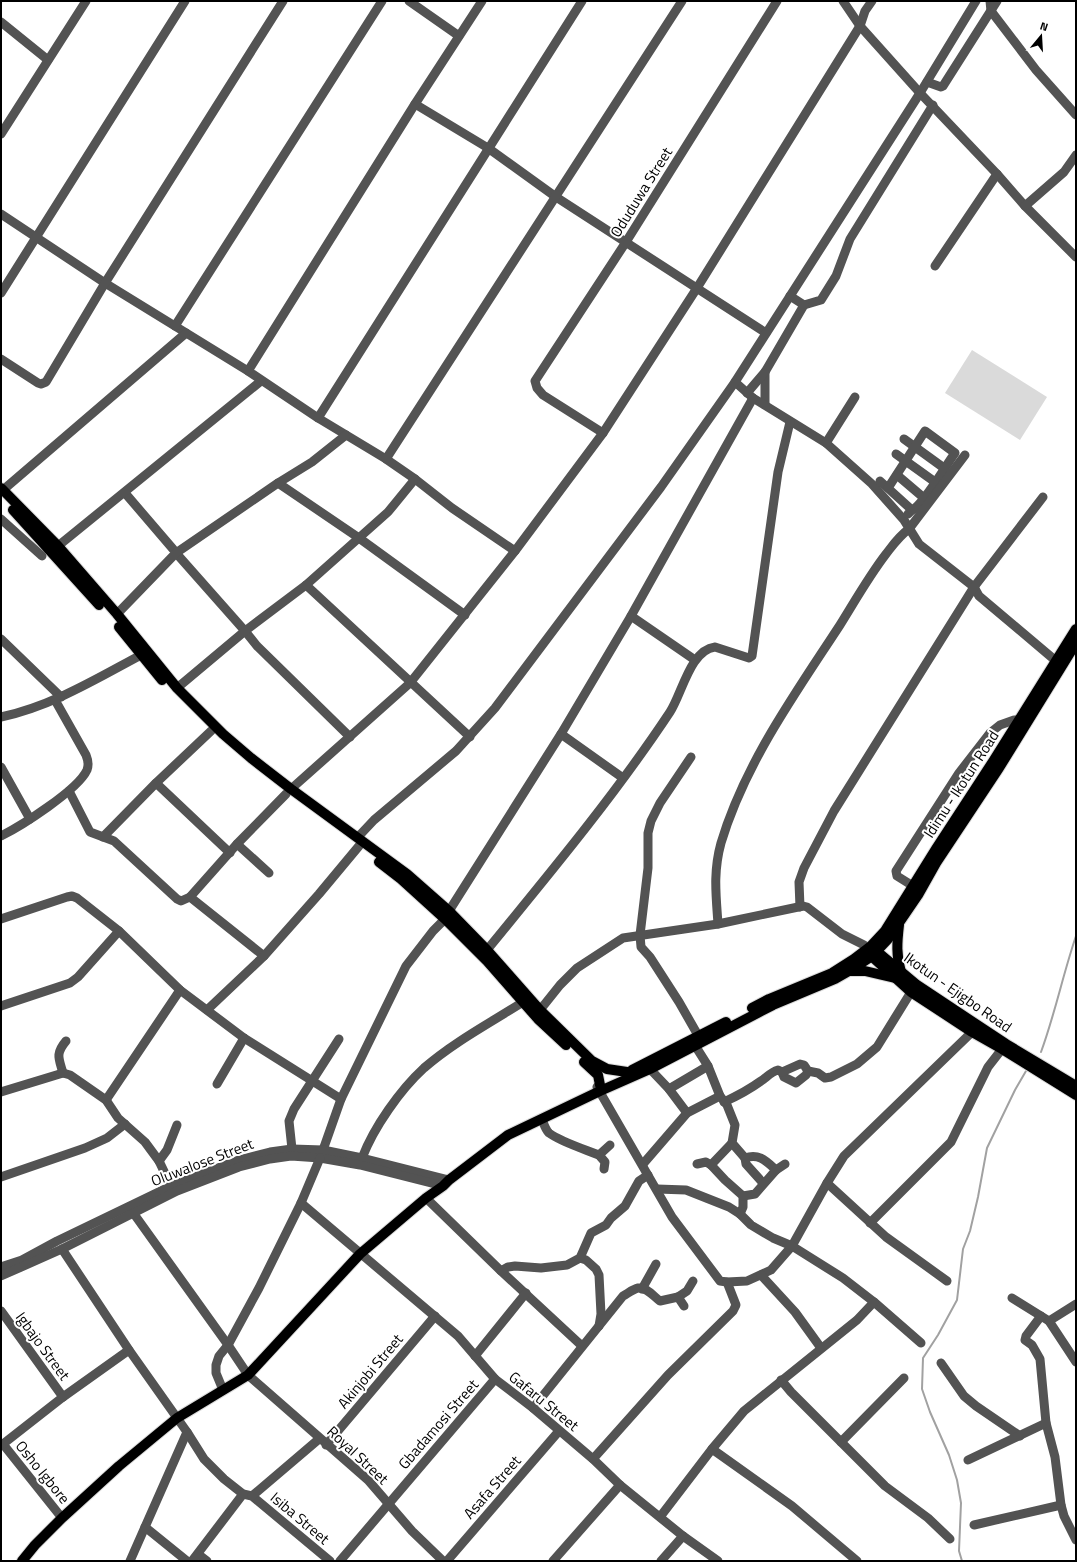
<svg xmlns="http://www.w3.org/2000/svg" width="1077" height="1562" font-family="'Titillium Web',sans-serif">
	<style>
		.green { fill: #dadada }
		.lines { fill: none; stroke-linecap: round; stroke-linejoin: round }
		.stream { stroke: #a1a1a1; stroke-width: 2 }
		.major-casing { stroke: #dbdbdb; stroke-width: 12 }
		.minor { stroke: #535353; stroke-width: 9 }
		.major { stroke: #000; stroke-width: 10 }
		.labels { text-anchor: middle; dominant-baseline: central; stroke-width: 4; stroke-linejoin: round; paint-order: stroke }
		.street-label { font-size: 15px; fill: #000; stroke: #fff }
	</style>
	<rect width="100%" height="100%" fill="#fff"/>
	<path class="green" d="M 972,350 L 1047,397 L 1020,440 L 945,393 Z"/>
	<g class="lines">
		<g class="stream">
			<path d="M 1041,1052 C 1055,1014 1063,974 1076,936"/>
			<path d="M 962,1561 L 959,1551 L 961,1503 L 957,1480 L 949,1455 L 930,1412 L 922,1389 L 923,1358 L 938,1335 L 957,1300 L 963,1249 L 970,1231 L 978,1197 L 987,1148 L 1015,1090 L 1026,1071"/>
		</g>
		<defs>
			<g id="major">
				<path d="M 1,488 L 58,546 L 117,614 L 177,688 L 223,734 L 251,758 L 291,789 L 407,874 L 449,911 L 487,950 L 540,1010 L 592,1061 L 607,1069 L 627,1072"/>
				<path d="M 13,510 L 99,605"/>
				<path d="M 119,627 L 162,680"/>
				<path d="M 379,862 L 401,879 L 445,919 L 487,961 L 538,1019 L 566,1045"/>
				<path d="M 899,925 C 897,942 896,956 901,972"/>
				<path d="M 873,948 L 917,985 L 1006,1044 L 1076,1086"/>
				<path d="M 867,952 L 911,992 L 972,1032 L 1002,1049 L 1076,1095"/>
				<path d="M 849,971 L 865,971 L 895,978"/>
				<path d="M 752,1008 L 769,999 L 832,973 L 854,959 L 871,946 L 885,931 L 936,849 L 994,760 L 1076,629"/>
				<path d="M 584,1062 L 598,1075 L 600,1085"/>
				<path d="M 632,1070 L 726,1022"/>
				<path d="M 22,1561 L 35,1545 L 62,1518 L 119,1466 L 177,1418 L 248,1375 L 360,1254 L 426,1198 L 443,1186 L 449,1180 L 508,1135 L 600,1091 L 650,1069 L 773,1005 L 835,979 L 849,971 L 872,956 L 888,939 L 918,895 L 936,863 L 999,768 L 1076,643"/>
			</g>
		</defs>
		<use href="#major" class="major-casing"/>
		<g class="minor">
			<path d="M 409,1 L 459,36"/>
			<path d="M 843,1 L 860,26 L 920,93 L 997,174 L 1025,206 L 1076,257"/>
			<path d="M 990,1 L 991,11 L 1036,70 L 1076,115"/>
			<path d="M 1,22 L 48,60"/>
			<path d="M 927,82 L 941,87 L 943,86 L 997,1"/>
			<path d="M 415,104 L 488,148 L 556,197 L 766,333"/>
			<path d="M 1,134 L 86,1"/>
			<path d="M 1025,206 L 1064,172 L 1076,155"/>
			<path d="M 1,214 L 105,283 L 248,371 L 318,418 L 386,459 L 415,479 L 452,508 L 515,551"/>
			<path d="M 935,266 L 997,174"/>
			<path d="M 1,293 L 185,1"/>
			<path d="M 804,305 L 821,300 L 836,276 L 850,239 L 933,105"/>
			<path d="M 175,326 L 382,1"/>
			<path d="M 1,359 L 38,383 L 41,384 L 46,382 L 105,283 L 283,1"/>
			<path d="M 248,371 L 415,104 L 482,1"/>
			<path d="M 765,372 L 765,405"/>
			<path d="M 735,382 L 753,398 L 826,443 L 872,484 L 904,520 L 919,544 L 974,587 L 979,596 L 1056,661"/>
			<path d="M 747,393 L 765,372 L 804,305 L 790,296"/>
			<path d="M 318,418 L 582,1"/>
			<path d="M 603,433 L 543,395 L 537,388 L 535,381 L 626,242 L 777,1"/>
			<path d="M 904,439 L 944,468"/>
			<path d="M 826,443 L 855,397"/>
			<path d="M 896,454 L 935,482"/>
			<path d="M 386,459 L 682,1"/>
			<path d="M 897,475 L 924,498"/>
			<path d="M 880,481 L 912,510 L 908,514"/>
			<path d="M 278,483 L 359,538 L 465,615"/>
			<path d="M 888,488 L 925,431 L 955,453 C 946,465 923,505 912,510"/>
			<path d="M 3,490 L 186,333"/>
			<path d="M 125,493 L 173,549"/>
			<path d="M 1,519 L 42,556"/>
			<path d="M 58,546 L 261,381"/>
			<path d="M 176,553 L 245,631 L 257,646 L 350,737"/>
			<path d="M 306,585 L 470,737"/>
			<path d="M 117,614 L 176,553 L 278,483 L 312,462 L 346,435"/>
			<path d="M 631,616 L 695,660"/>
			<path d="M 1,639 L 61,697"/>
			<path d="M 177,688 L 245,631 L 306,585 L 388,512 L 415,479"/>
			<path d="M 1,717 C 52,706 96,679 141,655"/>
			<path d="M 561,734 L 623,778"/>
			<path d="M 691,757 L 660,803 L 651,821 L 648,833 L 648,868 L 640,935 L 641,947 L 650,957 L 679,1002 L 699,1037"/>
			<path d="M 1,767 L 30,819"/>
			<path d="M 156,783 L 230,853"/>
			<path d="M 291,789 L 410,683 L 515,551 L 603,433 L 697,288 L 860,26 L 865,11 L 872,1"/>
			<path d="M 69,791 L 90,832 L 114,841 L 177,899 L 181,901 L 190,897 L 237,844 L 286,794"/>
			<path d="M 1,836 C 21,826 78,790 87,770 C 89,765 88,760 86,755 L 55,700"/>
			<path d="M 103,837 L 156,783 L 211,731"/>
			<path d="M 358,837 L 374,820 L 456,751 L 495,708 L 661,487 L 735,382 L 920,93 L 976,1"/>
			<path d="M 237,844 L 269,873"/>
			<path d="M 913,886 L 897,876 L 896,871 L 959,773 L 990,733 L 1000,725 L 1014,720 L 1020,720"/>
			<path d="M 190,897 L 264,956"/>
			<path d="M 800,907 L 799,882 L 804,868 L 834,811 L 974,587 L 1043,497"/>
			<path d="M 449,911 L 561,734 L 631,616 L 753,398"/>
			<path d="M 1,919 L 67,897 L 72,896 L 77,898 L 119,931 L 180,990 L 244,1038 L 341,1099"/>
			<path d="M 718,924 C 716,895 713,872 721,843 C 745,763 795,694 840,625 C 855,601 869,576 886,554 C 893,545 899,536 909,529 L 965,455"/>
			<path d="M 487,950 C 550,873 615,795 670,712 C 682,694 690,650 715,647 L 749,658 L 752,656 L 778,472 L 790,422"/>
			<path d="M 1,1006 L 70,983 L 78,977 L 119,931"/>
			<path d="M 207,1010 L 264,956 L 319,894 L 359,846"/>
			<path d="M 540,1010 L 560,985 L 577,968 L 623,938 L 718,924 L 803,906 L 807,907 L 842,934 L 864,945"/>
			<path d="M 696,1047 L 708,1066 L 720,1096 L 727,1105 L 735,1125 L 732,1143 L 745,1158 C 759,1153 766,1161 776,1170 L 785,1164"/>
			<path d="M 650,1069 L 669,1089 L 687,1113"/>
			<path d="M 782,1072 L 784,1077 L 796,1083 L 806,1075 L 808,1071"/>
			<path d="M 63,1073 C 59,1059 55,1054 66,1041"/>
			<path d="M 217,1084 L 244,1038"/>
			<path d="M 597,1087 L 672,1217 L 720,1281 L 727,1282 L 747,1281 L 771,1270 L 792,1246 L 827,1183 L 844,1156 L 972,1032"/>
			<path d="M 669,1089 L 708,1066"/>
			<path d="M 1,1092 L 63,1073 L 70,1075 L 106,1100 L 118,1118 L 145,1142 L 159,1161 L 171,1186"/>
			<path d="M 106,1100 L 180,990"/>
			<path d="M 724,1102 C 737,1096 750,1089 761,1081 C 767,1077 771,1072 778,1070 L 782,1072 L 800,1064 L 804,1065 L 808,1071 L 818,1073 L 825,1078 L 831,1077 L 857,1064 L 877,1047 L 911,992"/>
			<path d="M 542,1119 C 544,1124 545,1129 549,1133 C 561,1142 584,1149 599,1155 L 610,1145"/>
			<path d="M 292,1149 L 289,1121 L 294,1109 L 339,1039"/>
			<path d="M 323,1150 L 341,1099 L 406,966 L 433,931 L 445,919"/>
			<path d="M 599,1155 L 605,1162 L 604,1169"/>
			<path d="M 362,1158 C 374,1127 400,1090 424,1068 C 454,1042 490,1023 523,1002"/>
			<path d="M 745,1158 L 746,1164 L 763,1183"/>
			<path d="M 159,1161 L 167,1150 L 177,1125"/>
			<path d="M 643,1164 L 687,1113 L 720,1096"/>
			<path d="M 697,1164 L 706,1162 L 711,1165 L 725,1180 L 743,1196 L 743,1207 L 740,1214"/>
			<path d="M 711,1165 L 732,1143"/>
			<path d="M 1,1177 L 85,1148 L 107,1138 L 125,1124"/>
			<path d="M 827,1183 L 886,1237 L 947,1281"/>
			<path d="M 657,1189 L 686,1190 L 729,1207 L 740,1214 L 751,1225 L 773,1238 L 792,1246 L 843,1278 L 874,1302 L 921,1343"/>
			<path d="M 743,1196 L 755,1194 L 776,1170"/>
			<path d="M 426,1198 L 501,1271 L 582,1346"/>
			<path d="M 301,1203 L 458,1336 L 495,1379 L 533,1408 L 593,1459 L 620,1485 L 683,1536 L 718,1561"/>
			<path d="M 129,1207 L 228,1345 L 248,1375 L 368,1480 L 412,1531 L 443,1561"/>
			<path d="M 870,1223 L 951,1142 L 988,1067 L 1002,1049"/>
			<path d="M 62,1249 L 129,1350 L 187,1432 L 204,1459 L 224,1479 L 243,1494 L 252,1496 L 330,1561"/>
			<path d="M 580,1258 L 586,1260 L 596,1269 L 599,1275 L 601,1314 L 599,1326"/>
			<path d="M 1,1267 L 22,1260 L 57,1241 L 171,1186 L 239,1160 L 270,1152 L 292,1149 L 323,1150 L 362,1158 L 449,1180"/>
			<path d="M 501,1271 L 508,1267 L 515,1266 L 541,1268 L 567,1265 L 580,1258 L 591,1233 L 606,1225 L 611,1218 L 625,1206 L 639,1181 L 648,1175"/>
			<path d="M 761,1275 L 795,1312 L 821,1348"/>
			<path d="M 1,1276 L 62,1249 L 177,1191 L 239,1167 L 270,1159 L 291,1156 L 320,1158 L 360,1165 L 443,1186"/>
			<path d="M 642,1289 L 656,1264"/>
			<path d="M 678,1297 L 687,1291 L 693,1281"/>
			<path d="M 1012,1298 L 1049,1321 L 1076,1362"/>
			<path d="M 1,1311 L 63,1397"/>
			<path d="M 1041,1316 L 1026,1336 L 1025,1340 L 1032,1345 L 1040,1359 L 1046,1423 L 1055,1457 L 1061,1505 L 1064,1516 L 1076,1540"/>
			<path d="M 1049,1321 L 1076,1304"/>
			<path d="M 475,1356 L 526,1293"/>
			<path d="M 941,1363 L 964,1396 L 976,1406 L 1020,1436"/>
			<path d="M 781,1380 L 791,1392 L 885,1486 L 928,1518 L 950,1539"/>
			<path d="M 223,1390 L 216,1373 L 216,1365 L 219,1356 L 228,1345 L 259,1288 L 301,1203 L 320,1158"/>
			<path d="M 533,1408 L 623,1296 C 627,1294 633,1289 638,1288 C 647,1287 654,1297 660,1301 L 678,1297 L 684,1306"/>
			<path d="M 841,1442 L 904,1378"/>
			<path d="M 1,1444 L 3,1444 L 62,1518"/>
			<path d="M 3,1444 L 63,1397 L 129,1350"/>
			<path d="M 326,1445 L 435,1316"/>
			<path d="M 712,1449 L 792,1506 L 857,1561"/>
			<path d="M 593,1459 L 668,1375 L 733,1311 L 736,1305 L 727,1282"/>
			<path d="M 968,1460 L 1046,1423"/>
			<path d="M 252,1496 L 319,1439"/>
			<path d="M 660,1517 L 712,1449 L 744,1411 L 857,1320 L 874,1302"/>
			<path d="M 974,1525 L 1061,1505"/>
			<path d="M 145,1527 L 187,1561"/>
			<path d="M 198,1554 L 207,1561"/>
			<path d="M 130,1561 L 187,1432"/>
			<path d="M 192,1561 L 243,1494"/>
			<path d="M 340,1561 L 495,1379"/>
			<path d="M 447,1561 L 559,1431"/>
			<path d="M 553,1561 L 620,1485"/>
			<path d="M 661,1561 L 683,1536"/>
		</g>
		<use href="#major" class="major"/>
	</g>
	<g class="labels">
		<g class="street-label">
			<text transform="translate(641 192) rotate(-58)">Oduduwa Street</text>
			<text transform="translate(961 784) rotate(-57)">Idimu - Ikotun Road</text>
			<text transform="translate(958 992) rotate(35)">Ikotun - Ejigbo Road</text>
			<text transform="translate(202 1162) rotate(-21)">Oluwalose Street</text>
			<text transform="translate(43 1346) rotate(54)">Igbajo Street</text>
			<text transform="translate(370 1371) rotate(-50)">Akinjobi Street</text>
			<text transform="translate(544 1401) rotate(39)">Gafaru Street</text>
			<text transform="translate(438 1424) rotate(-49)">Gbadamosi Street</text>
			<text transform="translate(358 1455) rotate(43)">Royal Street</text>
			<text transform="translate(43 1472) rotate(51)">Osho Igbore</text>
			<text transform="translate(492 1487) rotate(-49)">Asafa Street</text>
			<text transform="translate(300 1518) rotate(40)">Isiba Street</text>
		</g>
	</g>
	<rect width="1077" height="1562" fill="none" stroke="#000000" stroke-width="4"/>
	<g transform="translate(1041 36) rotate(18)" stroke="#ffffff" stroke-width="3" paint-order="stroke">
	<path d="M0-3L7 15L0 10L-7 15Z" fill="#000000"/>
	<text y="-6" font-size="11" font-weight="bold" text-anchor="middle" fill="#000000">N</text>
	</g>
</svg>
